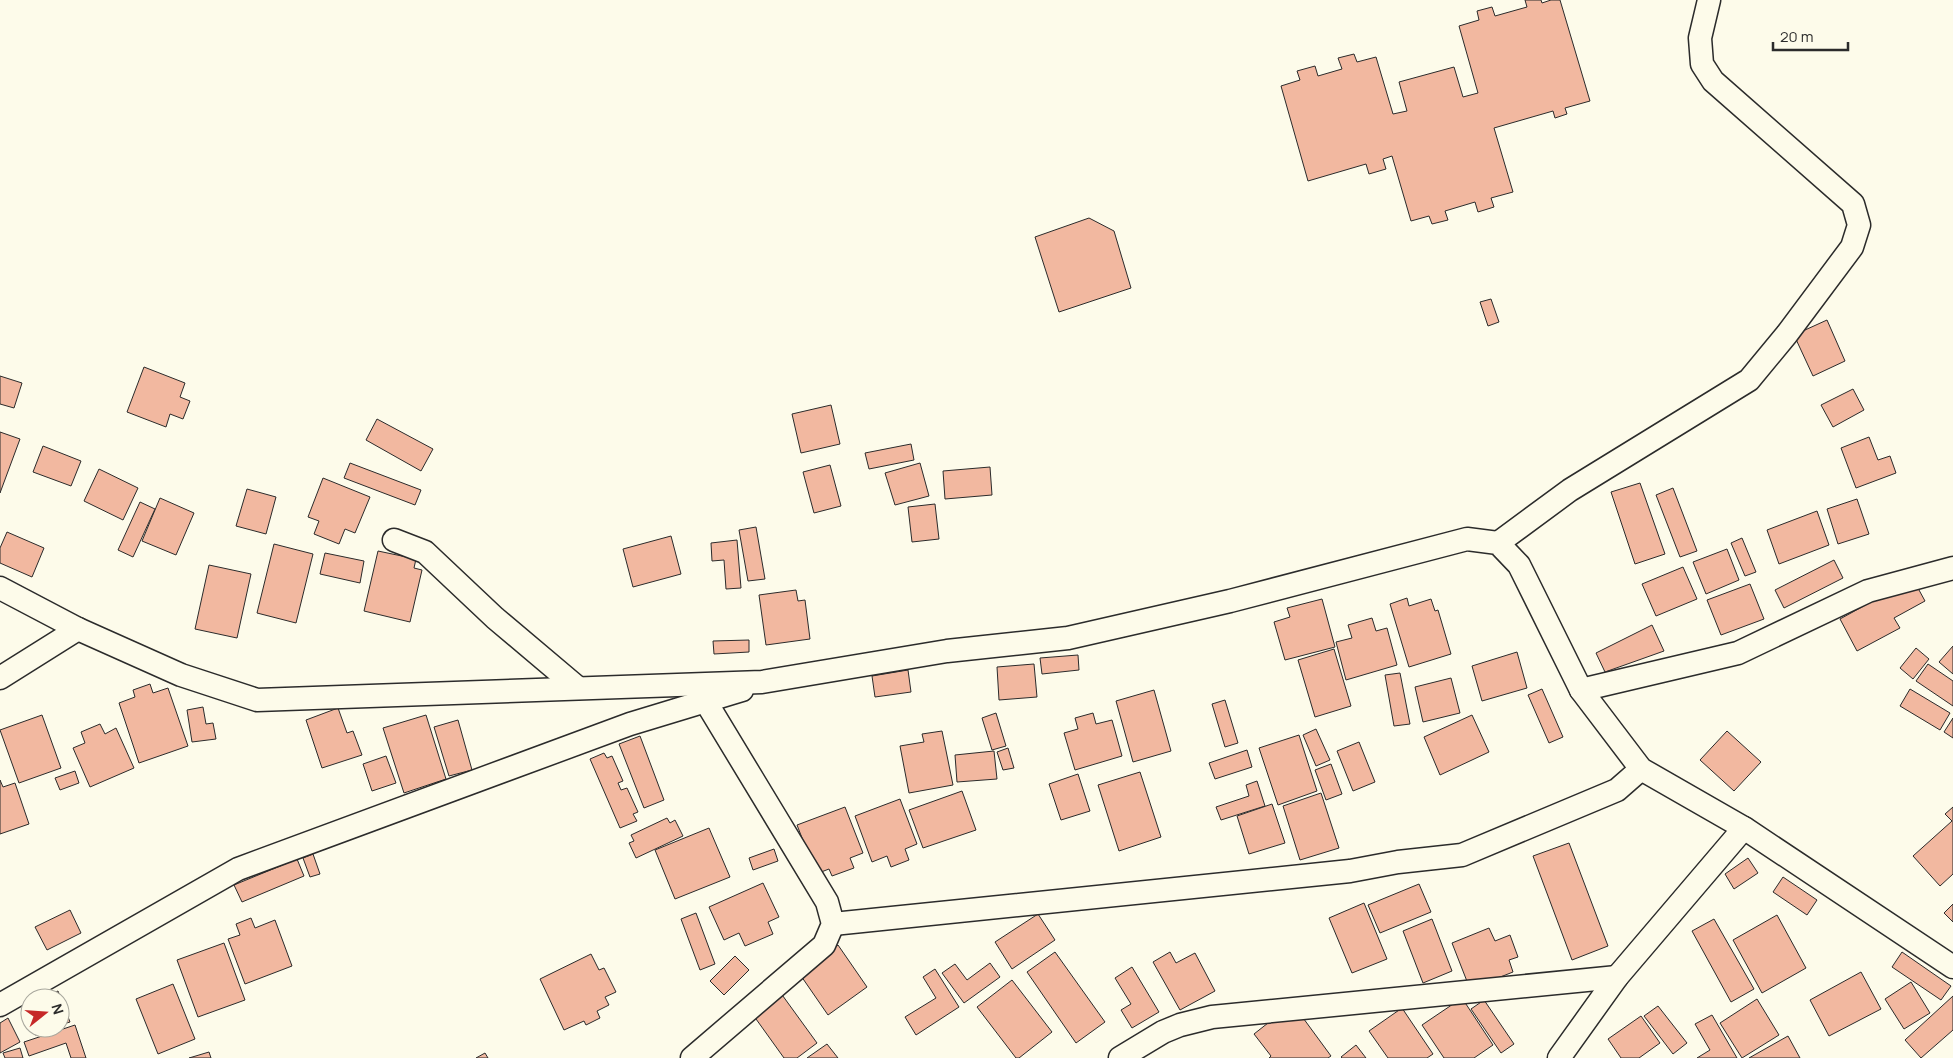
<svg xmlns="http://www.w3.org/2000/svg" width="1953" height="1058" font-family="Manrope,sans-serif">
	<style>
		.building { fill: #f2b8a0; stroke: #2b2b2b }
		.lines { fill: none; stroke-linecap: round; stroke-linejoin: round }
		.street-casing { stroke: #2b2b2b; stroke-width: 25 }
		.street { stroke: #fdfbea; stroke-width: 22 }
	</style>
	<rect width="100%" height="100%" fill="#fdfbea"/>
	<g class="building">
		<path d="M 1525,0 L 1541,0 L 1542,3 L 1551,0 L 1560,0 L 1590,101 L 1565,108 L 1567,114 L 1555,118 L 1553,111 L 1494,128 L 1513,192 L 1491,198 L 1494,207 L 1478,212 L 1475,202 L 1445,211 L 1448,220 L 1432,224 L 1429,216 L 1411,221 L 1392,156 L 1383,159 L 1386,169 L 1369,174 L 1366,164 L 1308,181 L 1281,86 L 1300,80 L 1297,71 L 1315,66 L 1318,76 L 1342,69 L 1338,58 L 1354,54 L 1357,62 L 1376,57 L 1393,114 L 1407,111 L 1399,82 L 1454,67 L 1463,97 L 1478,93 L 1459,26 L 1479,20 L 1477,11 L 1492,7 L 1495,16 L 1527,7 Z"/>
		<path d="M 1089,218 L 1114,231 L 1131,288 L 1059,312 L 1035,237 Z"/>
		<path d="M 1491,299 L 1499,322 L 1488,326 L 1480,302 Z"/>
		<path d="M 1827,320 L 1845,361 L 1813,376 L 1794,335 Z"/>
		<path d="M 144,367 L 185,383 L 180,397 L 190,401 L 183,419 L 170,414 L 166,427 L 127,412 Z"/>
		<path d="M 0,376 L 22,383 L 14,408 L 0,404 Z"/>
		<path d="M 1853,389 L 1864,410 L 1833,427 L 1821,405 Z"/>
		<path d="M 831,405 L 840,444 L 801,453 L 792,414 Z"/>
		<path d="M 377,419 L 433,449 L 421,471 L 366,440 Z"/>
		<path d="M 0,432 L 20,439 L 0,493 Z"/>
		<path d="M 1869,437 L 1878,460 L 1890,456 L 1896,473 L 1856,488 L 1841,448 Z"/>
		<path d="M 911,444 L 914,460 L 869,469 L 865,453 Z"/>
		<path d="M 43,446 L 81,461 L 71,486 L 33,472 Z"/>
		<path d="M 350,463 L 421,490 L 415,505 L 344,478 Z"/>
		<path d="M 920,463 L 929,496 L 895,505 L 885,473 Z"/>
		<path d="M 830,465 L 841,506 L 814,513 L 803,472 Z"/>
		<path d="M 990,467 L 992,495 L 945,499 L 943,471 Z"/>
		<path d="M 99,469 L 138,488 L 123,520 L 84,501 Z"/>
		<path d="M 323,478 L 370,497 L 355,533 L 345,529 L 339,544 L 314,534 L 319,521 L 308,517 Z"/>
		<path d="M 1640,483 L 1665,554 L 1635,564 L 1611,492 Z"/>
		<path d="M 1673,488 L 1697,551 L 1680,557 L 1656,495 Z"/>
		<path d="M 247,489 L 276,497 L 266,534 L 236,526 Z"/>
		<path d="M 160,498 L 194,513 L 176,555 L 142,541 Z"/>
		<path d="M 1857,499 L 1869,534 L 1838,544 L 1827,509 Z"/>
		<path d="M 140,502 L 155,509 L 133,557 L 118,550 Z"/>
		<path d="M 935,504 L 939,539 L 912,542 L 908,507 Z"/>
		<path d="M 1817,511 L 1829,545 L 1779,564 L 1767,530 Z"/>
		<path d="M 756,527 L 765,579 L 748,581 L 739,530 Z"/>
		<path d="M 7,532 L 44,548 L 32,577 L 0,563 L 0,548 Z"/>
		<path d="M 671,536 L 681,574 L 633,587 L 623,549 Z"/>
		<path d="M 1742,538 L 1756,572 L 1745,576 L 1731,543 Z"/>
		<path d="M 737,540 L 741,588 L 726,589 L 724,560 L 712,561 L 711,543 Z"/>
		<path d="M 274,544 L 313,554 L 296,623 L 257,613 Z"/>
		<path d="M 1727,549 L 1739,580 L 1706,594 L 1693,562 Z"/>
		<path d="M 378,551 L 416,559 L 414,568 L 422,570 L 410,622 L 364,611 Z"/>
		<path d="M 325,553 L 364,561 L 360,583 L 320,574 Z"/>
		<path d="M 1834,560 L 1843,578 L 1784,608 L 1775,590 Z"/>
		<path d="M 209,565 L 251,574 L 237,638 L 195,629 Z"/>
		<path d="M 1683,567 L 1697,599 L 1656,616 L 1642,584 Z"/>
		<path d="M 1913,579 L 1925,601 L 1894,618 L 1900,628 L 1857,651 L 1840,619 Z"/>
		<path d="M 1750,584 L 1764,619 L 1721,635 L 1707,600 Z"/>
		<path d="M 796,590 L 798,601 L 805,600 L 810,639 L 766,645 L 759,595 Z"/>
		<path d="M 1407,598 L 1409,606 L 1431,599 L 1435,611 L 1438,610 L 1451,654 L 1409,667 L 1390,604 Z"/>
		<path d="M 1322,599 L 1335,647 L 1285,660 L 1274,622 L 1290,617 L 1287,608 Z"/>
		<path d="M 1372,618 L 1376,631 L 1387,628 L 1397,665 L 1346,680 L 1336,642 L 1352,638 L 1348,625 Z"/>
		<path d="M 1652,625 L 1664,651 L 1605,672 L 1596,653 Z"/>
		<path d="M 749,640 L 749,652 L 714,654 L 713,641 Z"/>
		<path d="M 1953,646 L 1953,674 L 1939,662 Z"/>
		<path d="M 1916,648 L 1929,659 L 1913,679 L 1900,668 Z"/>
		<path d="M 1334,649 L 1351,706 L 1315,717 L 1298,660 Z"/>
		<path d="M 1517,652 L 1527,688 L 1482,701 L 1472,666 Z"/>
		<path d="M 1078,655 L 1079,670 L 1042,674 L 1040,658 Z"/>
		<path d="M 1034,664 L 1037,697 L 999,700 L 997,667 Z"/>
		<path d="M 1928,664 L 1953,681 L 1953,706 L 1916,681 Z"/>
		<path d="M 908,670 L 911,692 L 875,697 L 872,676 Z"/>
		<path d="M 1400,673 L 1410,724 L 1394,726 L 1385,675 Z"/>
		<path d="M 1451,678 L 1460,713 L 1423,722 L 1415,687 Z"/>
		<path d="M 150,684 L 153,693 L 168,688 L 188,746 L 139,763 L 119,703 L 135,697 L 133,690 Z"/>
		<path d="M 1542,689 L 1563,737 L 1549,743 L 1528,695 Z"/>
		<path d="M 1910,689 L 1950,713 L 1940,730 L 1900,706 Z"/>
		<path d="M 1154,690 L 1171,751 L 1133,762 L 1116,701 Z"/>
		<path d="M 1225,700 L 1238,743 L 1225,747 L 1212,704 Z"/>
		<path d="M 203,707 L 206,724 L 213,723 L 216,739 L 192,742 L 187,710 Z"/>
		<path d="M 338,708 L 347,733 L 353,731 L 362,755 L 322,768 L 306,720 Z"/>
		<path d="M 996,713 L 1006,746 L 992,750 L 982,718 Z"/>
		<path d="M 1093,713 L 1096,724 L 1112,720 L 1122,756 L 1075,770 L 1064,733 L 1078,729 L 1075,718 Z"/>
		<path d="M 42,715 L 61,768 L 19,783 L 0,730 Z"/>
		<path d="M 426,715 L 446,779 L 404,793 L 383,728 Z"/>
		<path d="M 1472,715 L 1489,752 L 1440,775 L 1424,737 Z"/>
		<path d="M 1953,718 L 1953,738 L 1944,732 Z"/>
		<path d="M 458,720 L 472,770 L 449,776 L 434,727 Z"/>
		<path d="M 100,724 L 105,734 L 116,728 L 134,768 L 90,787 L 73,748 L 85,743 L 81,732 Z"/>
		<path d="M 1316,729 L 1330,760 L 1316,766 L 1303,735 Z"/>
		<path d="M 942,731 L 953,785 L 909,793 L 900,746 L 924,742 L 922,734 Z"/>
		<path d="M 1727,731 L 1761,762 L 1734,791 L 1700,760 Z"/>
		<path d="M 1299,735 L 1317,791 L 1278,805 L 1259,748 Z"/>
		<path d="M 640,736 L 664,800 L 644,808 L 619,744 Z"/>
		<path d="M 1359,742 L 1375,782 L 1353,791 L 1337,751 Z"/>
		<path d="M 1008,748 L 1014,768 L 1003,770 L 997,752 Z"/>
		<path d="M 1247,750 L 1252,767 L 1215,779 L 1209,763 Z"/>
		<path d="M 994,751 L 997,779 L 957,782 L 955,755 Z"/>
		<path d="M 604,753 L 607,758 L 612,756 L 623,781 L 618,783 L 621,790 L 627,788 L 638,812 L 633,814 L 637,821 L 620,828 L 590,759 Z"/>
		<path d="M 386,756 L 396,783 L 372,791 L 363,764 Z"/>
		<path d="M 1331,764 L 1342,794 L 1326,800 L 1315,770 Z"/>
		<path d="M 75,771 L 79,783 L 60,790 L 55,778 Z"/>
		<path d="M 1140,772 L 1161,837 L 1119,851 L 1098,785 Z"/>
		<path d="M 1078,774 L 1090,811 L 1061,820 L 1049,784 Z"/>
		<path d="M 0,780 L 3,787 L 15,783 L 29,824 L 0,834 Z"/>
		<path d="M 1257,781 L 1265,806 L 1221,820 L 1216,807 L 1249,796 L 1246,785 Z"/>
		<path d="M 962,791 L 976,830 L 923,848 L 909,810 Z"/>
		<path d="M 1321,793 L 1339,848 L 1300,860 L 1283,806 Z"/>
		<path d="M 900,799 L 917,844 L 905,849 L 909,860 L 891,867 L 887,856 L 872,862 L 855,816 Z"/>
		<path d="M 1272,804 L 1285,843 L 1249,854 L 1237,816 Z"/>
		<path d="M 845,807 L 863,853 L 850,858 L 854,868 L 832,876 L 829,869 L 816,874 L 797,825 Z"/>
		<path d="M 1953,807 L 1953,874 L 1940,886 L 1913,856 L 1952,821 L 1945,814 Z"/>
		<path d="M 667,818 L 670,823 L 675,820 L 683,836 L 636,858 L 629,843 L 634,841 L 631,835 Z"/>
		<path d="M 709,828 L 730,877 L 675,899 L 655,850 Z"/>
		<path d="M 1569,843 L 1608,946 L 1572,960 L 1533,856 Z"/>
		<path d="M 774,849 L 778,861 L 753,870 L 749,858 Z"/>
		<path d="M 313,854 L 320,874 L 310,877 L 303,858 Z"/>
		<path d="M 1748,858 L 1758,873 L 1734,889 L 1725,874 Z"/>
		<path d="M 297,859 L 304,876 L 242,902 L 234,885 Z"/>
		<path d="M 1783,877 L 1817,900 L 1807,915 L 1773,892 Z"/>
		<path d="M 763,883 L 779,917 L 768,922 L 773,934 L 745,946 L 739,933 L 724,940 L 709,907 Z"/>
		<path d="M 1419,884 L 1431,912 L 1380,933 L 1368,905 Z"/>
		<path d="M 1364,903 L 1387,959 L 1352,973 L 1329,918 Z"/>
		<path d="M 1953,904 L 1953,922 L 1944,913 Z"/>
		<path d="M 70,910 L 81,933 L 47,950 L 35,927 Z"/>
		<path d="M 696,913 L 715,964 L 700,970 L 681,919 Z"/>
		<path d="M 1038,914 L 1055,940 L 1012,969 L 995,942 Z"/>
		<path d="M 1777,915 L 1806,968 L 1762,993 L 1733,940 Z"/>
		<path d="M 251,918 L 255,928 L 275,920 L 292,966 L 245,984 L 228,939 L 240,935 L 236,924 Z"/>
		<path d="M 1432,919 L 1452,971 L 1423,983 L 1403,931 Z"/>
		<path d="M 1714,919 L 1754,989 L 1731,1002 L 1692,931 Z"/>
		<path d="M 1489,928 L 1495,941 L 1510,935 L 1518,957 L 1509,960 L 1513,972 L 1470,989 L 1452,943 Z"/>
		<path d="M 224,943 L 245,1000 L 198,1017 L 177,960 Z"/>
		<path d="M 838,945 L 867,987 L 828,1015 L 799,973 Z"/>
		<path d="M 1055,952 L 1105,1022 L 1076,1043 L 1027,972 Z"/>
		<path d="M 1170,952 L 1176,963 L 1195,953 L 1215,991 L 1180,1010 L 1153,962 Z"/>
		<path d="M 1902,952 L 1951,986 L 1941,1000 L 1892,967 Z"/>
		<path d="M 591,954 L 599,970 L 604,968 L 616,992 L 605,997 L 609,1005 L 597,1011 L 600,1018 L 586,1025 L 584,1021 L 564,1030 L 540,979 Z"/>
		<path d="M 735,956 L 749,970 L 724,995 L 710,981 Z"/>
		<path d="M 990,963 L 1000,977 L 964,1003 L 942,973 L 955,964 L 967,980 Z"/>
		<path d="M 1132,967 L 1159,1012 L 1132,1028 L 1121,1010 L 1131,1004 L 1115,978 Z"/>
		<path d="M 935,969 L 959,1007 L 916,1035 L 905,1017 L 936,998 L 923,977 Z"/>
		<path d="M 1861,972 L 1881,1009 L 1829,1036 L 1810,1000 Z"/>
		<path d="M 1012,980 L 1052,1032 L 1019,1058 L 1016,1058 L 977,1007 Z"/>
		<path d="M 1911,982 L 1930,1013 L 1904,1029 L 1885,999 Z"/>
		<path d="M 173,984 L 195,1039 L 158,1054 L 136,999 Z"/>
		<path d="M 58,991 L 70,1022 L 60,1025 L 60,998 L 41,998 Z"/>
		<path d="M 780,992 L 817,1043 L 797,1058 L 784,1058 L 751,1012 Z"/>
		<path d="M 1953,996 L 1953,1030 L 1921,1058 L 1905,1040 Z"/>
		<path d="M 1462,998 L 1493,1045 L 1474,1058 L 1444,1058 L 1422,1025 Z"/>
		<path d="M 1757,999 L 1779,1035 L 1742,1058 L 1720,1023 Z"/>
		<path d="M 1484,1000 L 1514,1044 L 1501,1053 L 1471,1009 Z"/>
		<path d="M 30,1002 L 30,1022 L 23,1005 Z"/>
		<path d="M 1658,1006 L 1687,1043 L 1673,1054 L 1644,1016 Z"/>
		<path d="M 1402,1008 L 1433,1054 L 1427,1058 L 1388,1058 L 1369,1031 Z"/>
		<path d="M 1298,1011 L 1331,1056 L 1328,1058 L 1269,1058 L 1271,1056 L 1254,1034 L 1282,1012 Z"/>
		<path d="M 1712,1015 L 1737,1058 L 1697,1058 L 1710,1050 L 1695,1024 Z"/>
		<path d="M 1641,1016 L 1660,1043 L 1639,1058 L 1621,1058 L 1608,1039 Z"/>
		<path d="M 8,1018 L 20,1042 L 0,1053 L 0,1023 Z"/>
		<path d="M 75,1025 L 86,1058 L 71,1058 L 66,1043 L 29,1056 L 24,1042 Z"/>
		<path d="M 32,1028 L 54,1028 L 35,1035 Z"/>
		<path d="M 1788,1036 L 1800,1058 L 1749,1058 Z"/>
		<path d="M 827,1044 L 838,1058 L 807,1058 Z"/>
		<path d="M 1356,1045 L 1366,1058 L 1342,1058 L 1341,1057 Z"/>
		<path d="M 20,1048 L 23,1058 L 5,1058 L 3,1053 Z"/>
		<path d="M 209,1052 L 211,1058 L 189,1058 Z"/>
		<path d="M 485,1053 L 488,1058 L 476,1058 Z"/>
	</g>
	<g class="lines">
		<defs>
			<g id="street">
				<path d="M 394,540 L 425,552 L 495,618 L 578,688"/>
				<path d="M 1498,543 L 1570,490 L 1749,380 L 1787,334 L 1852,247 L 1859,225 L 1853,204 L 1713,81 L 1702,64 L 1700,38 L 1709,0"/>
				<path d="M 0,588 L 78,629 L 181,675 L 257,700 L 762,682 L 947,651 L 1068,638 L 1230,601 L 1467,539 L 1498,543 L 1519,565 L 1581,690 L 1641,769 L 1744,828 L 1953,967"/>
				<path d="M 0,678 L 78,629"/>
				<path d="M 1581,690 L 1738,653 L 1868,591 L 1953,568"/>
				<path d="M 833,924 L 1350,871 L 1398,862 L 1462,855 L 1617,790 L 1641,769"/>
				<path d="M 0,1005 L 238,869 L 630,724 L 742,690"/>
				<path d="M 692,1058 L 824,945 L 833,924 L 827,902 L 706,702"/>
				<path d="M 1120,1058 L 1163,1032 L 1180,1025 L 1212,1017 L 1617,977"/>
				<path d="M 1559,1058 L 1617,977 L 1744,828"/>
			</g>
		</defs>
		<use href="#street" class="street-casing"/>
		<use href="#street" class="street"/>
	</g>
	<g transform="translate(45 1013) rotate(73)"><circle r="24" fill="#fdfbea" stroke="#a9a89e"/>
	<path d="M0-4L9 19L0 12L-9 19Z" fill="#c62828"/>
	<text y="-8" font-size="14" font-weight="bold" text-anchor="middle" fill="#2b2b2b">N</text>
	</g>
	<path d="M1773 42v8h75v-8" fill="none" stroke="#2b2b2b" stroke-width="2.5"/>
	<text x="1780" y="42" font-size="15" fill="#2b2b2b" stroke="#fdfbea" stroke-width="4" paint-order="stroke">20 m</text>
</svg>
